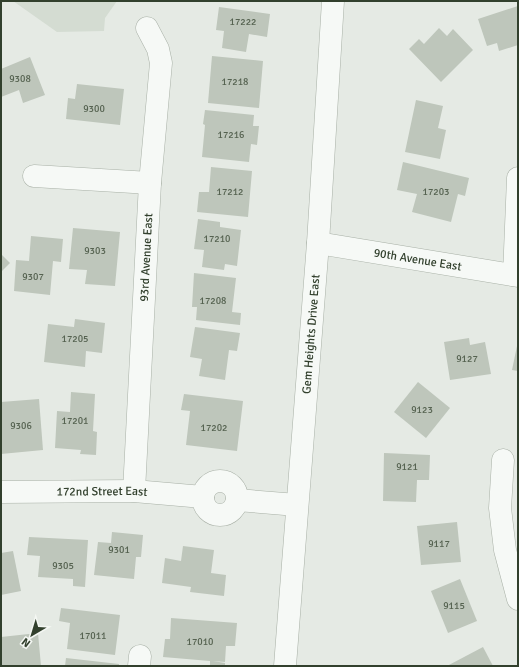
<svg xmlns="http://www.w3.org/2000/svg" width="519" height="667" font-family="Signika,sans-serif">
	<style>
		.built { fill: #d4dcd2 }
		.building { fill: #bec6bb }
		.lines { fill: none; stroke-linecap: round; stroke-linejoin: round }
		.minor-casing { stroke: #a8b0a6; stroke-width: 23 }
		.minor { stroke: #f6f9f6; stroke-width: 22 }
		.labels { text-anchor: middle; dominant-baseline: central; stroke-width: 4; stroke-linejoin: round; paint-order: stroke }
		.number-label { font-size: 10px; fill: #556250 }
		.street-label { font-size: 12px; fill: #32402d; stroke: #f4f7f3 }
	</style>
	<rect width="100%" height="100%" fill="#e5eae4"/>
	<path class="built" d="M 13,1 L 117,1 L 105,18 L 104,31 L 57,32 Z"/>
	<g class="building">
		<path d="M 518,6 L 518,45 L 499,51 L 497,43 L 487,46 L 478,19 Z"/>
		<path d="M 219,7 L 270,14 L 267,37 L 249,34 L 246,52 L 222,48 L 224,31 L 216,30 Z"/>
		<path d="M 439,28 L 447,36 L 453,29 L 473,50 L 441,82 L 409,49 L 419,39 L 424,44 Z"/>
		<path d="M 212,56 L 263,61 L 259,108 L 208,103 Z"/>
		<path d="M 30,57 L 45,95 L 23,103 L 19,90 L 1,97 L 1,69 Z"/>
		<path d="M 77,84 L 124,89 L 120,125 L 66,119 L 68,98 L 75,99 Z"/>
		<path d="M 416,100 L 443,106 L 438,128 L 446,130 L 440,159 L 405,152 Z"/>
		<path d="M 205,110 L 254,115 L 253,126 L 259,126 L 257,145 L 251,144 L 249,162 L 202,157 L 205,125 L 203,124 Z"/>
		<path d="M 403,162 L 469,178 L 465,196 L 458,194 L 451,222 L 412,212 L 417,194 L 397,190 Z"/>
		<path d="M 211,167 L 252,171 L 248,217 L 197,212 L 199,192 L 209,192 Z"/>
		<path d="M 198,219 L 220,222 L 220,227 L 241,230 L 237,266 L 225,264 L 224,270 L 202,267 L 204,250 L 194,249 Z"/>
		<path d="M 73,228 L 120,232 L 115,286 L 85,284 L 87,270 L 69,269 Z"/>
		<path d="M 31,236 L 63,239 L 61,262 L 53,261 L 50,295 L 14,291 L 16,260 L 29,261 Z"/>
		<path d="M 1,254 L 10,263 L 1,272 Z"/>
		<path d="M 194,273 L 236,278 L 232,312 L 241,313 L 240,325 L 196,320 L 197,307 L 192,307 Z"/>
		<path d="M 75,319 L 105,323 L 102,353 L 86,351 L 85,367 L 44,362 L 48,324 L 74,327 Z"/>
		<path d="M 195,327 L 240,333 L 237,351 L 229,350 L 225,380 L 199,376 L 202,359 L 190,357 Z"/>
		<path d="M 469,338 L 470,345 L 485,342 L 491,374 L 450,380 L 444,342 Z"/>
		<path d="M 517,346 L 518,346 L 518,371 L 512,370 Z"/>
		<path d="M 418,382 L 450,408 L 426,438 L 394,412 Z"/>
		<path d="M 71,392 L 95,394 L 93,431 L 97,432 L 96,455 L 80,454 L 81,450 L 55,448 L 57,411 L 70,412 Z"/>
		<path d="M 184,394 L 243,401 L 237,451 L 186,445 L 190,411 L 181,410 Z"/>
		<path d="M 39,399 L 43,450 L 1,454 L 1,402 Z"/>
		<path d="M 384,453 L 430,455 L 429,480 L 417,480 L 416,502 L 383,501 Z"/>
		<path d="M 457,522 L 461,562 L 421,565 L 417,526 Z"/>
		<path d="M 112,532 L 143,535 L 141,557 L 136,557 L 134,579 L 94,575 L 98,542 L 111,543 Z"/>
		<path d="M 29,537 L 88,540 L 85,587 L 73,586 L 73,579 L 38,577 L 40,556 L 27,555 Z"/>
		<path d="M 183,546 L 214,550 L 211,573 L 226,575 L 224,596 L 190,592 L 191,587 L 162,583 L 165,558 L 181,561 Z"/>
		<path d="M 13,551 L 21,591 L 1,595 L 1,553 Z"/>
		<path d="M 460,579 L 477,621 L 448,633 L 431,591 Z"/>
		<path d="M 61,608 L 120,615 L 115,655 L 67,649 L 70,623 L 59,621 Z"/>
		<path d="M 171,618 L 237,623 L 235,646 L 226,646 L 225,662 L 213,661 L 225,663 L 225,666 L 210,666 L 210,661 L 163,657 L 165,639 L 170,639 Z"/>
		<path d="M 38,633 L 41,666 L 1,666 L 1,637 Z"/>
		<path d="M 483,647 L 493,666 L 447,666 Z"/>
		<path d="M 66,658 L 119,664 L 119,666 L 65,666 Z"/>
	</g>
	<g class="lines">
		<defs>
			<g id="minor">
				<path d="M 34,176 L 150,183"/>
				<path id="s1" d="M 318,243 L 518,276"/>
				<path d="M 514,275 L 518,178"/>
				<path d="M 503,460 L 500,508 L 505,550 L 518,599"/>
				<circle cx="220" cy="498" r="17"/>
				<path id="s2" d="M 134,491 L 150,183 L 161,63 L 158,49 L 147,28"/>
				<path id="s3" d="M 1,492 L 134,491 L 203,497"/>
				<path d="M 237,500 L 297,505"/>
				<path d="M 139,666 L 140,656"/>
				<path id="s4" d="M 285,666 L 318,243 L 333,1"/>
			</g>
		</defs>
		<use href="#minor" class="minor-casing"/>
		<use href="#minor" class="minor"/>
	</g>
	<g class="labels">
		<g class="number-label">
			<text x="243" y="22">17222</text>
			<text x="20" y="79">9308</text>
			<text x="235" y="82">17218</text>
			<text x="94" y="109">9300</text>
			<text x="231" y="135">17216</text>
			<text x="230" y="192">17212</text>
			<text x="436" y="192">17203</text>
			<text x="217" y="239">17210</text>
			<text x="95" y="251">9303</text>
			<text x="33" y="277">9307</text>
			<text x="213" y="301">17208</text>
			<text x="75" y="339">17205</text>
			<text x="467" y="359">9127</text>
			<text x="422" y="410">9123</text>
			<text x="75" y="421">17201</text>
			<text x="21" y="426">9306</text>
			<text x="214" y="428">17202</text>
			<text x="407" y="467">9121</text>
			<text x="439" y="544">9117</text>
			<text x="119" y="550">9301</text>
			<text x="63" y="566">9305</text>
			<text x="454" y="606">9115</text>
			<text x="93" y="636">17011</text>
			<text x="200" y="642">17010</text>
		</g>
		<g class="street-label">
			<text stroke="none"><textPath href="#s2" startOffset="234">93rd Avenue East</textPath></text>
			<text stroke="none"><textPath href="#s1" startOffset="101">90th Avenue East</textPath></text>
			<text stroke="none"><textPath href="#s4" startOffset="333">Gem Heights Drive East</textPath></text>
			<text stroke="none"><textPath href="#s3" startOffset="101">172nd Street East</textPath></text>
		</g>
	</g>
	<rect width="519" height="667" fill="none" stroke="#32402d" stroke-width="4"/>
	<g transform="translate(32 635) rotate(218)" stroke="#f4f7f3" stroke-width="3" paint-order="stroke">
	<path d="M0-3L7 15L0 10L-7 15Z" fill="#32402d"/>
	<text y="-6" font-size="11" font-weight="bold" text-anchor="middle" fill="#32402d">N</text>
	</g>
</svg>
